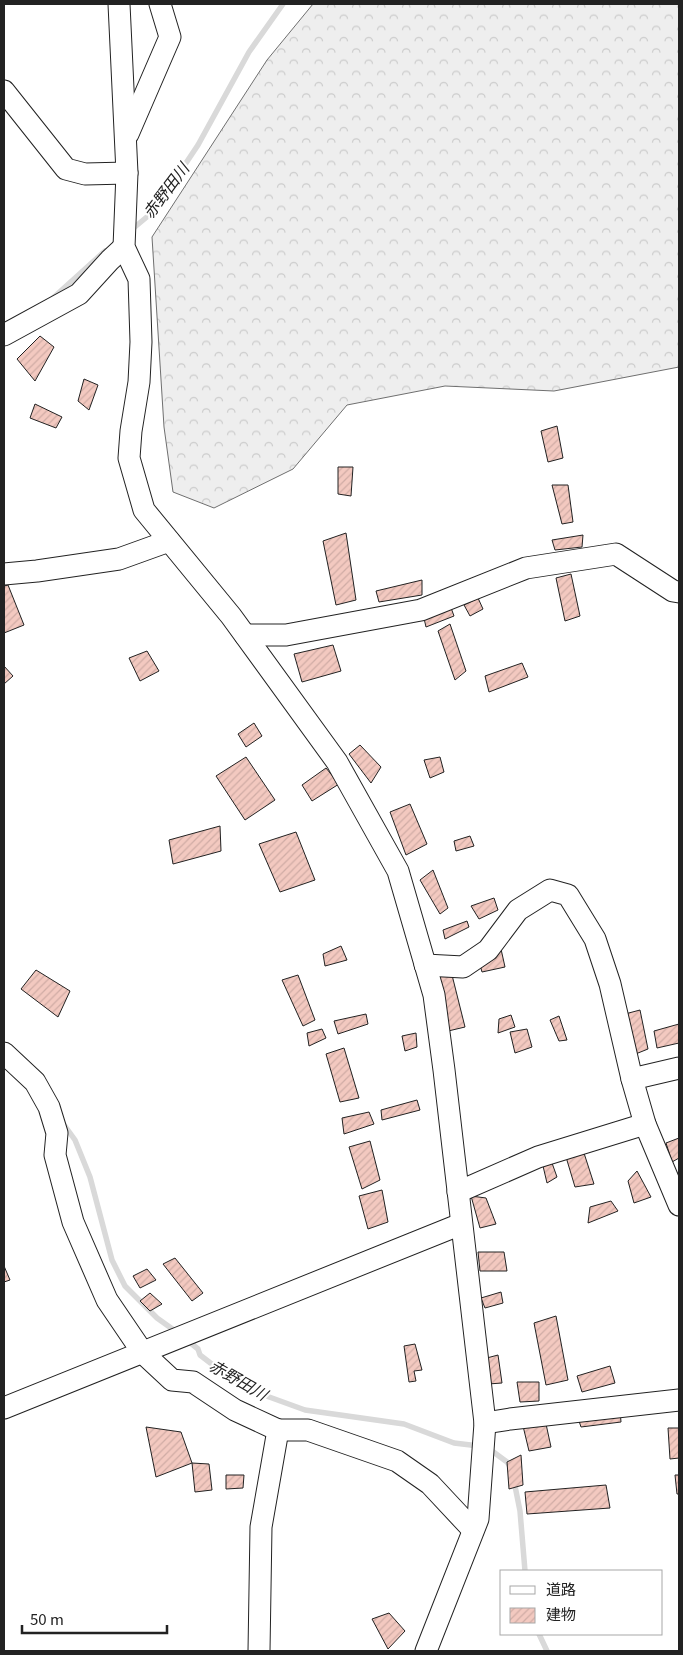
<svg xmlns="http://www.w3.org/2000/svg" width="683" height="1655" font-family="Georgia,'Noto Sans JP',serif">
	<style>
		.forest { fill: url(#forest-crowns); stroke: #6f6f6f }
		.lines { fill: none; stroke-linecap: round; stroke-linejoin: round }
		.stream { stroke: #d9d9d9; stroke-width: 5.5 }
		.building { fill: url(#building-hatch); stroke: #222 }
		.minor-casing { stroke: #222; stroke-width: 23 }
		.minor { stroke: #fff; stroke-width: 21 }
		.labels { text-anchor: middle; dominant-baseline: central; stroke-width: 4; stroke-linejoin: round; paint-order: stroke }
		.water-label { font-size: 16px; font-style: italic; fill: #222; stroke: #fff }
	</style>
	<defs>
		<pattern id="forest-crowns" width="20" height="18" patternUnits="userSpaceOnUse" patternTransform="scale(1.25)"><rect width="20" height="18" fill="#eee"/><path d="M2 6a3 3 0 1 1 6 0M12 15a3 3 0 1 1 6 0" fill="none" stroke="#ccc"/></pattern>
		<pattern id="building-hatch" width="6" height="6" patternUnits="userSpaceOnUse" patternTransform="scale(1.25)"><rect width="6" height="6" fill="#f3c9c0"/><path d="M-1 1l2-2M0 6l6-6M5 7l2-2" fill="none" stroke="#d0aca5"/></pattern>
	</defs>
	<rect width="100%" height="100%" fill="#fff"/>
	<path class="forest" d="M 313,4 L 679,4 L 679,367 L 554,391 L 445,386 L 347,405 L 293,469 L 214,508 L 173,492 L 164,427 L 152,237 L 267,60 Z"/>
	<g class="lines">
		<g class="stream">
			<path d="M 130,231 L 148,216 L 160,202 L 198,145 L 249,52 L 283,4"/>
			<path d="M 53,298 L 105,251"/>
			<path d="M 62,1122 L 75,1140 L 90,1177 L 112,1260 L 125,1286 L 157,1318 L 178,1333"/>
			<path d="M 187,1340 L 198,1349 L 200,1355 L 226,1375 L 261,1394 L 305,1410 L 404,1424 L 454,1443 L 479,1446"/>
			<path d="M 488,1448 L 507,1462 L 511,1468"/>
			<path d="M 514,1481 L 520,1511 L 525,1571"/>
			<path d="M 539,1634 L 547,1651"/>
		</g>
	</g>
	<g class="building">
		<path d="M 40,336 L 54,347 L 35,381 L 17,359 Z"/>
		<path d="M 84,379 L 98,385 L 89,410 L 78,401 Z"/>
		<path d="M 35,404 L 62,417 L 56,428 L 30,418 Z"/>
		<path d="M 557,426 L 563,458 L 548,462 L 541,431 Z"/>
		<path d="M 338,467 L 353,467 L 351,496 L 338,494 Z"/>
		<path d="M 552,485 L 568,485 L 573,522 L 562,524 Z"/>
		<path d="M 346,533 L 356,600 L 336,605 L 323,541 Z"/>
		<path d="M 583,535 L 582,547 L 555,550 L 552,540 Z"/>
		<path d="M 571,574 L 580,616 L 565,621 L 556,578 Z"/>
		<path d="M 422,580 L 422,595 L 379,602 L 376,591 Z"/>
		<path d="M 8,585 L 24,625 L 4,633 L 4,586 Z"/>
		<path d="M 478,598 L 483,609 L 470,616 L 464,605 Z"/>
		<path d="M 450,605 L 454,616 L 426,627 L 423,614 Z"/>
		<path d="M 450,624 L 466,671 L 455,680 L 438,631 Z"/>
		<path d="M 333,645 L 341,671 L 302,682 L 294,654 Z"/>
		<path d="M 147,651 L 159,671 L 140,681 L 129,658 Z"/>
		<path d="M 522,663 L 528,677 L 489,692 L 485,676 Z"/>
		<path d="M 4,666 L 13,676 L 4,684 Z"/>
		<path d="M 254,723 L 262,736 L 246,747 L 238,734 Z"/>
		<path d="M 360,745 L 381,767 L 371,783 L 349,754 Z"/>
		<path d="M 246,757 L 275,800 L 245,820 L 216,776 Z"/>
		<path d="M 440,757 L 444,772 L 430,778 L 424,760 Z"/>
		<path d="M 326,768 L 339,784 L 312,801 L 302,785 Z"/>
		<path d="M 410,804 L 427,844 L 406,855 L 390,812 Z"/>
		<path d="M 220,826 L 221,851 L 173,864 L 169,840 Z"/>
		<path d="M 296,832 L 315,880 L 280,892 L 259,844 Z"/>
		<path d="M 470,836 L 474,846 L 456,851 L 454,841 Z"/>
		<path d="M 433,870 L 448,908 L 440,914 L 420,880 Z"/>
		<path d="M 494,898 L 498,910 L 479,919 L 471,906 Z"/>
		<path d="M 467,921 L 469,927 L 445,939 L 443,930 Z"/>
		<path d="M 341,946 L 347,960 L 325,966 L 323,954 Z"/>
		<path d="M 501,949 L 505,967 L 482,972 L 479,961 Z"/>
		<path d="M 36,970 L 70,991 L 58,1017 L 21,989 Z"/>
		<path d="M 451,971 L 465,1027 L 444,1032 L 434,976 Z"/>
		<path d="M 298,975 L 315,1020 L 303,1026 L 282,980 Z"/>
		<path d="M 640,1010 L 648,1049 L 633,1055 L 625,1014 Z"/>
		<path d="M 366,1014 L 368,1024 L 338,1034 L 334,1021 Z"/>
		<path d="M 511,1015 L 515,1027 L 498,1033 L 499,1019 Z"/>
		<path d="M 559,1016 L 567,1040 L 559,1041 L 550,1020 Z"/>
		<path d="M 679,1024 L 679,1043 L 657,1048 L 654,1031 Z"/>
		<path d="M 322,1029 L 326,1038 L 309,1046 L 307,1033 Z"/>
		<path d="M 527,1029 L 532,1047 L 515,1053 L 510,1032 Z"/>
		<path d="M 416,1033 L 417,1047 L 405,1051 L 402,1036 Z"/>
		<path d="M 344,1048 L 359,1098 L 340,1102 L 326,1054 Z"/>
		<path d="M 417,1100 L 420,1110 L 382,1120 L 381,1110 Z"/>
		<path d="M 369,1112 L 374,1124 L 344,1134 L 342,1118 Z"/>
		<path d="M 679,1138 L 679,1158 L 672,1162 L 666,1143 Z"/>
		<path d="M 370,1141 L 380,1180 L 362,1189 L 349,1147 Z"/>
		<path d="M 583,1150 L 594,1184 L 575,1187 L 566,1157 Z"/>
		<path d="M 552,1163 L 557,1177 L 547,1183 L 543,1166 Z"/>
		<path d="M 637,1171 L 651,1197 L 634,1203 L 628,1181 Z"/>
		<path d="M 382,1190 L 388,1222 L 368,1229 L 359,1196 Z"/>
		<path d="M 471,1196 L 486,1198 L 496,1224 L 480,1228 Z"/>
		<path d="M 611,1201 L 618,1211 L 588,1223 L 590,1207 Z"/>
		<path d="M 478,1252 L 504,1252 L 507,1271 L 480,1271 Z"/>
		<path d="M 175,1258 L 203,1293 L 192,1301 L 163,1264 Z"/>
		<path d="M 4,1266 L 10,1280 L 4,1282 Z"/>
		<path d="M 147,1269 L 156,1280 L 140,1288 L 133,1276 Z"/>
		<path d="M 501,1292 L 503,1303 L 485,1308 L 481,1298 Z"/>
		<path d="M 150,1293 L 162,1304 L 150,1311 L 140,1301 Z"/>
		<path d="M 556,1316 L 568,1380 L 546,1385 L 534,1323 Z"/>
		<path d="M 415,1344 L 422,1370 L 414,1371 L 416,1381 L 409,1382 L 404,1346 Z"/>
		<path d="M 498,1355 L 502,1383 L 488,1384 L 483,1359 Z"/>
		<path d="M 610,1366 L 615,1383 L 582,1392 L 577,1376 Z"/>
		<path d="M 517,1382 L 539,1382 L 539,1401 L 520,1402 Z"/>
		<path d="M 620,1410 L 621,1422 L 581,1427 L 578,1418 Z"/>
		<path d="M 546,1424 L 551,1447 L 529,1451 L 523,1426 Z"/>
		<path d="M 146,1427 L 181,1432 L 192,1463 L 156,1477 Z"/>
		<path d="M 668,1428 L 679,1428 L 679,1458 L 670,1459 Z"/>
		<path d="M 521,1455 L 523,1485 L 509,1489 L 507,1462 Z"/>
		<path d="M 192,1463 L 209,1464 L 212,1490 L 195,1492 Z"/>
		<path d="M 226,1475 L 244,1475 L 243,1488 L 226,1489 Z"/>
		<path d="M 675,1475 L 679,1475 L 679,1494 L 677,1494 Z"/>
		<path d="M 606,1485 L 610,1508 L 527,1514 L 525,1492 Z"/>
		<path d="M 389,1613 L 405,1631 L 388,1649 L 372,1619 Z"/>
	</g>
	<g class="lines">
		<defs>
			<g id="minor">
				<path d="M 119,4 L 127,173 L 124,247 L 139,279 L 141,342 L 139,382 L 131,431 L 129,458 L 144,510 L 231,616 L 337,762 L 398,871 L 434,995 L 444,1070 L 485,1423 L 478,1519 L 426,1651"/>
				<path d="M 4,91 L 66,169 L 85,174 L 127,173"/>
				<path d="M 128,134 L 170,37 L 160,4"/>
				<path d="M 4,335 L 79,294 L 110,260 L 124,247"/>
				<path d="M 4,574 L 37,571 L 119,559 L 169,541"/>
				<path d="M 245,635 L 286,635 L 421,610 L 526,568 L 616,554 L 673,591 L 679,592"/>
				<path d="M 425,965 L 463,967 L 488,950 L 518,910 L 550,890 L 568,895 L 595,939 L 610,984 L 632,1079"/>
				<path d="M 4,1053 L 35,1082 L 49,1107 L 57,1133 L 55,1155 L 73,1222 L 107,1300 L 143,1353 L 172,1380 L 193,1382 L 235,1410 L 278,1430 L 261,1527 L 259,1651"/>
				<path d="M 679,1068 L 632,1079 L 645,1124 L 679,1205"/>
				<path d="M 458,1192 L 538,1157 L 645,1124"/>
				<path d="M 4,1408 L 461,1224"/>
				<path d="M 485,1423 L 510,1419 L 679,1400"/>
				<path d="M 278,1430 L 308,1430 L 397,1461 L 430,1484 L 473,1530"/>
			</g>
		</defs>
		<use href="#minor" class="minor-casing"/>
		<use href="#minor" class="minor"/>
	</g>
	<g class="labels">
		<g class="water-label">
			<text transform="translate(165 190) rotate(-53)">赤野田川</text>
			<text transform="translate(239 1379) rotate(30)">赤野田川</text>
		</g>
	</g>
	<rect width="683" height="1655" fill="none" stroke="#222222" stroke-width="10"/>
	<rect x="500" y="1570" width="162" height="65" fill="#ffffff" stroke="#a7a7a7"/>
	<rect x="510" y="1586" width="25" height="8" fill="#ffffff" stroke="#a7a7a7"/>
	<text x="546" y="1595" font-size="15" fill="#222222">道路</text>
	<rect x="510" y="1608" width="25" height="15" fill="url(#building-hatch)" stroke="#a7a7a7"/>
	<text x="546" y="1620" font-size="15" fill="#222222">建物</text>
	<path d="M22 1625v8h145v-8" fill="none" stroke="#222222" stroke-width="2.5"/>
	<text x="30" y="1625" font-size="15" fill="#222222" stroke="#ffffff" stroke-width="4" paint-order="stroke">50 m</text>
</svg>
